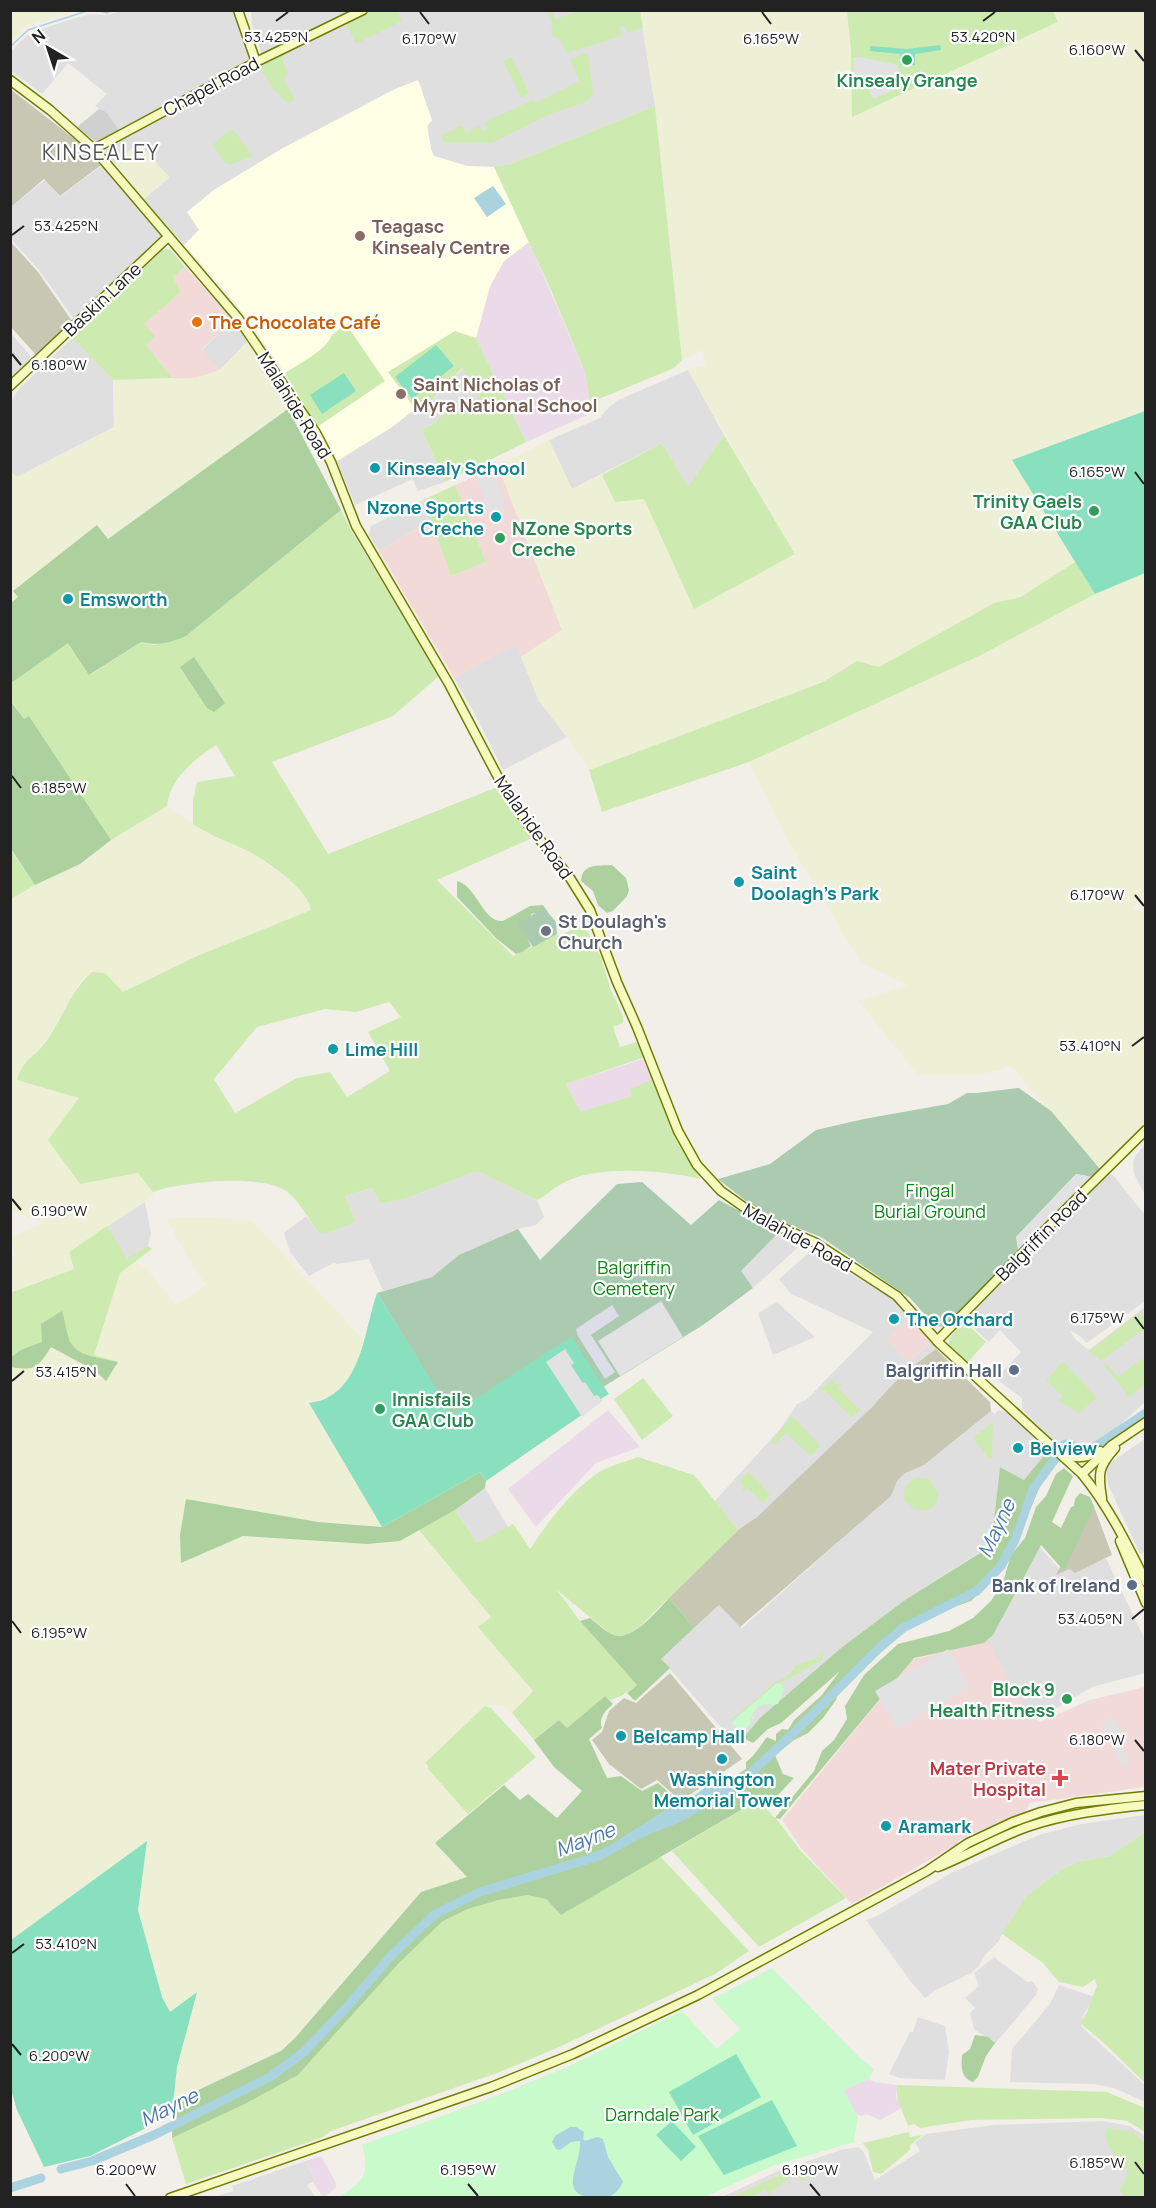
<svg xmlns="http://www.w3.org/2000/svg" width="1156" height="2208" font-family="Manrope,sans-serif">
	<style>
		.residential { fill: #e0dfdf }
		.commercial { fill: #f2dad9 }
		.industrial { fill: #ebdbe8 }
		.education { fill: #ffffe5 }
		.religious { fill: #d0d0d0 }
		.construction { fill: #c7c7b4 }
		.farmland { fill: #eef0d5 }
		.grass { fill: #cdebb0; fill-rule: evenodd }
		.forest { fill: #add19e }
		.cemetery { fill: #aacbaf }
		.park { fill: #c8facc }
		.pitch { fill: #88e0be }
		.parking { fill: #e2e2e2 }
		.plaza { fill: #dddde8 }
		.water { fill: #aad3df }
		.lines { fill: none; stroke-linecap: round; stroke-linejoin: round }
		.stream { stroke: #aad3df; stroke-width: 1.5 }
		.river { stroke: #aad3df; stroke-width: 9 }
		.secondary-casing { stroke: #707d05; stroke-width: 11 }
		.secondary { stroke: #f7fabf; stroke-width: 8 }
		.ticks { fill: none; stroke: #222; stroke-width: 2 }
		.leisure-dot { fill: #2e9e5b; stroke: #fff; stroke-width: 2 }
		.education-dot { fill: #8d6e63; stroke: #fff; stroke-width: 2 }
		.food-dot { fill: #e8710a; stroke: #fff; stroke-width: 2 }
		.culture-dot { fill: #0f9aa8; stroke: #fff; stroke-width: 2 }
		.worship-dot { fill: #6b7280; stroke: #fff; stroke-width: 2 }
		.service-dot { fill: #5c6f8a; stroke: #fff; stroke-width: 2 }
		.health-dot { fill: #e0444e; stroke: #fff; stroke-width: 2 }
		.labels { text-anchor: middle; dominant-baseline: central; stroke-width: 4.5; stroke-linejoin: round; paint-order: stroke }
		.leisure-label { font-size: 18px; font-weight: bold; fill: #27864d; stroke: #fff; text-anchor: end }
		.street-label { font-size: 18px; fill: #222; stroke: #fff }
		.education-label { font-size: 18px; font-weight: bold; fill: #785e54; stroke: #fff; text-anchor: start }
		.food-label { font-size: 18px; font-weight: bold; fill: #c56008; stroke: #fff; text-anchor: start }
		.culture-label { font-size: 18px; font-weight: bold; fill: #0d838f; stroke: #fff; text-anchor: start }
		.worship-label { font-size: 18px; font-weight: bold; fill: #5b616d; stroke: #fff; text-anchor: start }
		.park-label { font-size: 18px; fill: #0c8416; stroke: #fff }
		.service-label { font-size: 18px; font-weight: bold; fill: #4e5e75; stroke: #fff; text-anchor: end }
		.health-label { font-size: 18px; font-weight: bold; fill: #be3a42; stroke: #fff; text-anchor: end }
		.water-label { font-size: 20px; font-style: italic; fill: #4a7aab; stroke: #fff }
		.quarter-label { font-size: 21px; letter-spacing: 1.5px; fill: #555; stroke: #fff }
		.ticks-label { font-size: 15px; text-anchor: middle; fill: #222; stroke: #fff; stroke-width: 4.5; stroke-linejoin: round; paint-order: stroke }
	</style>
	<rect width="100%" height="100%" fill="#f2efe9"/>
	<g class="residential">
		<path d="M 122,11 L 235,11 L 250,56 L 247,63 L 154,114 L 119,130 L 106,113 L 95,106 L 107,94 L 68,63 L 42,94 L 11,71 L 11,51 L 31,32 L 89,14 L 106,15 Z"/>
		<path d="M 251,11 L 354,11 L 262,55 L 252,25 Z"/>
		<path d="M 367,11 L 640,11 L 655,106 L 510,164 L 494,167 L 467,166 L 434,156 L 431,149 L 422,89 L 418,80 L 395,90 L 283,148 L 214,190 L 200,230 L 184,245 L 144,199 L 169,177 L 139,143 L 114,163 L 105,153 L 103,148 L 183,108 L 234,81 L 261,62 Z"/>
		<path d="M 101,166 L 162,237 L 74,319 L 39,270 L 11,239 L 10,208 L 45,180 L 60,197 Z"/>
		<path d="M 233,319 L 248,341 L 220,370 L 202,350 Z"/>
		<path d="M 10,332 L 33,359 L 10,381 Z"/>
		<path d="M 72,338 L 113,380 L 114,427 L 17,477 L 11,472 L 11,401 L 19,389 Z"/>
		<path d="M 463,368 L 480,396 L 457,414 L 452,406 L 436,422 L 422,430 L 445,482 L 418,491 L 413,479 L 355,505 L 337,461 L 392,427 L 415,409 L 424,408 Z"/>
		<path d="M 688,370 L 724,435 L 688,488 L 662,443 L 572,489 L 549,440 L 600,418 L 606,410 L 618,400 Z"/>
		<path d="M 423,500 L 431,520 L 379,551 L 369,535 L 371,526 Z"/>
		<path d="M 516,644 L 539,701 L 567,737 L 503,770 L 476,716 L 454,678 Z"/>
		<path d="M 1145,1145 L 1145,1195 L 1134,1174 L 1133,1163 L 1135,1156 Z"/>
		<path d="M 479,1172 L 537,1200 L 544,1217 L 536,1225 L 518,1229 L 459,1255 L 432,1277 L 383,1291 L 369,1259 L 337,1264 L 333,1263 L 309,1276 L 290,1252 L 284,1233 L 306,1216 L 318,1232 L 356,1222 L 345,1196 L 372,1188 L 380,1204 L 407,1198 L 472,1173 Z"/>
		<path d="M 1109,1174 L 1113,1175 L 1145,1215 L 1145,1301 L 1087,1343 L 1080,1336 L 1069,1330 L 1076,1340 L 1089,1350 L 1145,1307 L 1145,1402 L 1092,1450 L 1086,1453 L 1071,1451 L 1056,1443 L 1022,1409 L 1022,1398 L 996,1379 L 1021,1352 L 1000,1330 L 989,1342 L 964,1319 Z"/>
		<path d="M 145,1202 L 151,1233 L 148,1246 L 127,1260 L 107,1226 Z"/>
		<path d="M 779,1232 L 803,1243 L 753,1288 L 740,1271 Z"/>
		<path d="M 811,1251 L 898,1302 L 911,1317 L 887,1339 L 908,1363 L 931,1342 L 936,1349 L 913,1366 L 892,1385 L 872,1407 L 757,1517 L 738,1530 L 714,1502 L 780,1429 L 797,1404 L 806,1400 L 873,1332 L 790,1293 L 779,1279 Z"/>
		<path d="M 777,1302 L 815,1337 L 773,1355 L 758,1313 Z"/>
		<path d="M 999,1410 L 1012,1415 L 1047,1452 L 1024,1480 L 1000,1467 L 991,1545 L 905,1600 L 841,1648 L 760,1718 L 743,1738 L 735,1743 L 661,1659 L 719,1605 L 742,1628 L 890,1496 L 897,1481 L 905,1472 L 924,1465 L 991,1411 L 995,1414 Z"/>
		<path d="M 1145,1439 L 1146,1551 L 1140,1554 L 1108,1484 L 1106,1471 L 1111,1462 Z"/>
		<path d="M 485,1488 L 508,1527 L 477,1543 L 455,1510 Z"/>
		<path d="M 1039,1546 L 1062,1572 L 1093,1558 L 1096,1563 L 1106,1558 L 1145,1640 L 1145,1673 L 1092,1687 L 1053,1710 L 1028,1713 L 987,1642 Z"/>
		<path d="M 1145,1815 L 1145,1832 L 1110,1856 L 1081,1861 L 1062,1869 L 1026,1896 L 998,1942 L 985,1955 L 978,1967 L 971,1973 L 936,1990 L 925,1998 L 911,1982 L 866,1920 L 877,1916 L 951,1873 L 1039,1835 L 1081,1824 Z"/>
		<path d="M 994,1957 L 1027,1982 L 1032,1981 L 1038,1989 L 1036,1995 L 995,2044 L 974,2029 L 970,2013 L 975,2008 L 965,1998 L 979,1986 L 974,1973 Z"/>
		<path d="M 1059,1985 L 1095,1997 L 1084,2014 L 1081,2026 L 1145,2085 L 1145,2102 L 1114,2088 L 1094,2084 L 1010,2082 L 1012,2049 L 1050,2004 Z"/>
		<path d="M 918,2017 L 945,2026 L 949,2052 L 945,2080 L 899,2078 L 889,2074 L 910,2032 L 913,2032 Z"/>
		<path d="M 1103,2121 L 1130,2126 L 1145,2136 L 1145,2197 L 720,2198 L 778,2171 L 841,2150 L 858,2147 L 863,2151 L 875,2180 L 920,2151 L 915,2143 L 926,2134 L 994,2125 Z"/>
		<path d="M 306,2161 L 315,2181 L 307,2185 L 315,2197 L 210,2198 L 234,2191 L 232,2186 Z"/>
	</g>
	<g class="commercial">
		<path d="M 185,267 L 233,319 L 202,349 L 220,370 L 196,378 L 180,380 L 172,378 L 146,345 L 144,324 L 181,292 L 173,277 Z"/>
		<path d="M 498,466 L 562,630 L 521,657 L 515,645 L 454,678 L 379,551 L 431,520 L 451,576 L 486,562 L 455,485 Z"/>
		<path d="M 911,1317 L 931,1342 L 908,1363 L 886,1339 Z"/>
		<path d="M 989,1639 L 988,1642 L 1028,1713 L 1040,1722 L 1090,1700 L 1145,1687 L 1145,1787 L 1030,1803 L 1024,1813 L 971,1834 L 958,1841 L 957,1844 L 852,1904 L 801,1848 L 782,1820 L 912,1660 Z"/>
	</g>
	<g class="industrial">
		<path d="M 529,242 L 585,372 L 592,413 L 526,442 L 476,338 L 490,286 L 504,261 Z"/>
		<path d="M 643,1059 L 653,1081 L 630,1089 L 632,1096 L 579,1113 L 566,1084 Z"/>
		<path d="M 608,1410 L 640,1447 L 596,1463 L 536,1527 L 508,1489 Z"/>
		<path d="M 869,2079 L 875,2082 L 897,2085 L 896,2097 L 902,2108 L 880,2120 L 866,2114 L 861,2116 L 855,2113 L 844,2090 Z"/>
		<path d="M 321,2156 L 336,2183 L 336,2188 L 323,2197 L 313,2183 L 315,2180 L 306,2161 Z"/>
	</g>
	<path class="education" d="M 418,80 L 432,120 L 427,127 L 431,149 L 434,156 L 467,166 L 494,167 L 529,242 L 504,261 L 490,286 L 476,338 L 468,352 L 424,408 L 415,409 L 392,427 L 337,461 L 285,373 L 256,331 L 226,291 L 184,245 L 199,230 L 187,212 L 214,190 L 283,148 L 395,89 Z"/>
	<path class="religious" d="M 99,109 L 106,112 L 119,130 L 97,143 L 77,127 Z"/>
	<g class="construction">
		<path d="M 10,89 L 85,147 L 101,165 L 60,196 L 44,179 L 11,207 Z"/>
		<path d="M 10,241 L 38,272 L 72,321 L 36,355 L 11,327 Z"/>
		<path d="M 936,1349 L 990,1402 L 991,1411 L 924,1465 L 905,1473 L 897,1481 L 891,1496 L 740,1627 L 719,1605 L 694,1628 L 669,1598 L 738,1530 L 757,1517 L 872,1407 L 892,1385 L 913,1366 Z"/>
		<path d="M 1093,1504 L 1112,1555 L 1075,1573 L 1069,1569 L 1056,1575 Z"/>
		<path d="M 670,1673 L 742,1759 L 681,1801 L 657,1780 L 641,1789 L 609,1764 L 592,1740 L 602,1732 L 609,1711 L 624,1698 L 636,1703 Z"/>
	</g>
	<g class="farmland">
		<path d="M 11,10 L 75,10 L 75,11 L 26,26 L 11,41 Z"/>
		<path d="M 640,11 L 847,11 L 851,51 L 852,116 L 1058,22 L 1053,11 L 1145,11 L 1145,411 L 1012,460 L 1075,562 L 1021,597 L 994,603 L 879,667 L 857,661 L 823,682 L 589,770 L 567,737 L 539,701 L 521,657 L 562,630 L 498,466 L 549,440 L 572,489 L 602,475 L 615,502 L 644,498 L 694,609 L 795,554 L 688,370 L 706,365 L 702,350 L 682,360 L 655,106 Z"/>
		<path d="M 139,143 L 169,178 L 144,199 L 114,163 Z"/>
		<path d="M 248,341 L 288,409 L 108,539 L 98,525 L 13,592 L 18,598 L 11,603 L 11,472 L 17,477 L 114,427 L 113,380 L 196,378 L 220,370 Z"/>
		<path d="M 1145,573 L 1146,889 L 1132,911 L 1145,908 L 1145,1125 L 1100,1169 L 1011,1066 L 980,1075 L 918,1075 L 858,1001 L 908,985 L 861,963 L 784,834 L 749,762 L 981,655 L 1095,594 Z"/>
		<path d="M 167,806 L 204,832 L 251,852 L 292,882 L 311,903 L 311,910 L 197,956 L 123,992 L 81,981 L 44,1044 L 22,1065 L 79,1098 L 138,1173 L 153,1192 L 153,1196 L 69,1252 L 75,1269 L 11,1293 L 11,1258 L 16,1255 L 11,1241 L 11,1236 L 45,1223 L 11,1211 L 11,899 L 35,885 L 80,864 L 111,840 Z"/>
		<path d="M 207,1217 L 252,1221 L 366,1342 L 356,1365 L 343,1384 L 328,1398 L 309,1404 L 382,1527 L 318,1522 L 249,1510 L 181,1563 L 243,1536 L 368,1544 L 400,1541 L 419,1530 L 491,1617 L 479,1627 L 533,1691 L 512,1713 L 501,1705 L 485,1706 L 426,1766 L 468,1814 L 435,1843 L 467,1877 L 421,1892 L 295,2038 L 281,2051 L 173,2102 L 177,2067 L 196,1992 L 169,2012 L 162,1997 L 138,1910 L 147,1841 L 11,1940 L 10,1367 L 22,1368 L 41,1364 L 50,1347 L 96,1371 L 93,1355 L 120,1273 L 135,1261 L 147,1269 L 176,1305 L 206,1285 L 187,1257 L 166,1218 Z"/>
	</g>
	<g class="grass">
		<path d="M 367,10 L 398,11 L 402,21 L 356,44 L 345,22 Z"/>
		<path d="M 547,11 L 552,11 L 555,19 L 579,11 L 640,11 L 643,28 L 627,33 L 624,26 L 620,27 L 621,36 L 567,53 L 560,40 L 551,34 L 552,24 Z"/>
		<path d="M 847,11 L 1053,11 L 1058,22 L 852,117 L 851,51 Z"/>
		<path d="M 585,53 L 588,54 L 593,93 L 586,102 L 548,115 L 492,143 L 444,142 L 441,136 L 461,125 L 466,133 L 478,126 L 483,131 L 487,129 L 485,124 L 487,121 L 532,100 L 535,103 L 579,81 L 570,59 Z"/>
		<path d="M 283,55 L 285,57 L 282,59 L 288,74 L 283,80 L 295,99 L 288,104 L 270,85 L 260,67 Z"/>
		<path d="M 512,57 L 529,93 L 522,98 L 520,96 L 503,61 Z"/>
		<path d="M 655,106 L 682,360 L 674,368 L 599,399 L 598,411 L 592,413 L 585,372 L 551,290 L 494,167 L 510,164 Z"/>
		<path d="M 231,129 L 234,131 L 253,156 L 230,165 L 225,163 L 212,145 Z"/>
		<path d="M 167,249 L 171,250 L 185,267 L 173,277 L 181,292 L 144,324 L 155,336 L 146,345 L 172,378 L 113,380 L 72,338 L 162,250 Z"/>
		<path d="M 346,324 L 385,381 L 317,427 L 285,373 C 297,365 328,349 331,336 Z"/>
		<path d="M 455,331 L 476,338 L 526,442 L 445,482 L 422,430 L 436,422 L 452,405 L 457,413 L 480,396 L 462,368 L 424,408 L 415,409 L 388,372 Z"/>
		<path d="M 724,435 L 795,554 L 694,609 L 644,499 L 615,502 L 602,475 L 662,443 L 688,487 Z"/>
		<path d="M 455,485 L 486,562 L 451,576 L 423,500 Z"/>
		<path d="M 341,510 L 352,532 L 439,676 L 393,716 L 272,762 L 328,854 L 500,786 L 535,837 L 437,880 L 513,956 L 557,934 L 559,936 L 584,924 L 601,957 L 610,988 L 623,1016 L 623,1023 L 613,1027 L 620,1047 L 637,1042 L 645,1057 L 566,1084 L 580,1112 L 632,1096 L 630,1089 L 652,1080 L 676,1140 L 700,1179 C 665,1170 597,1165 565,1182 C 555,1187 547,1195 537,1200 L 479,1172 L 472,1173 L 407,1198 L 380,1204 L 372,1188 L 345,1196 L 356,1222 L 323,1234 L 318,1232 C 309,1220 301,1204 290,1194 C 267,1172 181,1182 153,1192 L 138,1173 L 80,1184 L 48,1140 L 79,1098 L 17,1080 C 24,1057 32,1060 45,1043 C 62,1020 70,991 92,972 L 105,973 L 123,992 L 197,956 L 311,910 C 310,891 264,859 248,851 C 230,842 210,836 193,824 L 193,800 L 197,782 L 235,776 L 216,745 C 194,760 170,778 167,806 L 111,840 L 29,716 L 24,719 L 11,700 L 10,683 L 68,642 L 90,675 L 141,642 L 154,645 L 186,636 ZM 389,1002 L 401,1017 L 368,1032 L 390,1071 L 347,1097 L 330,1072 L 297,1078 L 235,1113 L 214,1079 L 257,1027 L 325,1009 L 356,1012 Z"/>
		<path d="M 1075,562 L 1095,594 L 981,655 L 749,762 L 602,812 L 589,770 L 823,682 L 857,661 L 879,667 L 994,603 L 1021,597 Z"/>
		<path d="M 10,849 L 35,885 L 11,899 L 10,899 Z"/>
		<path d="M 107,1226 L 127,1259 L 148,1246 L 152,1249 L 120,1273 L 94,1355 L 118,1362 L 106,1381 L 96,1371 L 51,1347 C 38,1369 35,1370 11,1367 L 10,1293 L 74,1269 L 69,1252 Z"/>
		<path d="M 1139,1313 L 1143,1317 L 1145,1328 L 1101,1361 L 1089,1351 Z"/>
		<path d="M 964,1321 L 986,1342 L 967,1363 C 944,1342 943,1345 964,1321 Z"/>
		<path d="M 1142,1358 L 1145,1362 L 1145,1384 L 1129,1397 L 1104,1365 L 1106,1363 L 1118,1377 Z"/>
		<path d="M 1063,1361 L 1097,1398 L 1079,1413 L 1059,1401 L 1062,1395 L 1046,1381 Z"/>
		<path d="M 842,1371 L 832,1381 L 835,1384 L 842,1384 L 838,1388 L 860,1410 L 852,1418 L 824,1390 L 818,1392 Z"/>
		<path d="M 643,1378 L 673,1416 L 642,1440 L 614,1399 Z"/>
		<path d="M 792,1416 L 821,1446 L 810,1456 L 786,1433 L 774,1445 L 771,1441 Z"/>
		<path d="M 993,1422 L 992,1458 L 989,1459 L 975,1441 L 975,1436 Z"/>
		<path d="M 638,1457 L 694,1475 L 738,1530 L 639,1627 L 628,1634 L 618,1636 L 608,1632 L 557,1590 L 580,1621 L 637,1685 L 621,1696 L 610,1700 L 605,1696 L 567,1728 L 559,1720 L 534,1740 L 512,1713 L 533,1691 L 478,1627 L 491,1617 L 419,1530 L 455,1510 L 477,1543 L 513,1524 L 530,1549 C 548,1522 569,1494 595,1475 C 607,1466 625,1462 638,1457 Z"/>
		<path d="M 749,1472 L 770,1495 L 763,1503 L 747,1488 L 742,1492 L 744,1486 L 739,1481 Z"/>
		<path d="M 918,1477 L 925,1479 L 927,1477 C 938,1489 945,1504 925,1511 L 914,1509 L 903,1499 L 905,1496 L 903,1493 C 906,1485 910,1480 918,1477 Z"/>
		<path d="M 822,1652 L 823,1659 L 785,1681 L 777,1683 L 731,1722 L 731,1720 L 781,1678 L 786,1677 L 795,1668 L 794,1666 L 819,1657 Z"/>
		<path d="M 485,1706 L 491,1708 L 536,1757 L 468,1814 L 429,1770 L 426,1762 Z"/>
		<path d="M 758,1800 L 778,1821 L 800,1850 L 846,1898 L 759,1947 L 672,1851 Z"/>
		<path d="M 1145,1832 L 1145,2083 L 1105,2044 L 1080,2023 C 1089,2013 1091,1998 1097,1986 L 1095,1979 L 1083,1987 L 1059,1982 L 1043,1963 L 1002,1934 L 1026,1896 L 1062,1869 L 1081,1861 L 1110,1856 Z"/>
		<path d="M 660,1856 L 749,1951 L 715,1974 L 557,2048 L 497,2073 L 331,2131 L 321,2138 L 186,2184 L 172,2138 L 245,2104 L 298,2075 L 397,1965 L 443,1921 L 468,1909 L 499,1900 L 527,1895 L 546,1899 L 561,1915 Z"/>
		<path d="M 897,2085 L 1107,2092 L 1145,2108 L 1145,2132 L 1127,2121 L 1101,2118 L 971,2120 L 920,2128 L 914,2124 L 908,2126 C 903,2110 895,2100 897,2085 Z"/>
		<path d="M 1107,2128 L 1132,2132 L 1145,2143 L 1145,2197 L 1125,2197 L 1119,2190 L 1124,2184 L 1128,2172 C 1120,2161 1100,2142 1107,2128 Z"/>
		<path d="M 909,2132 L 910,2137 L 923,2135 L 910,2145 L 910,2150 L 881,2174 L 873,2172 L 868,2150 L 863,2143 Z"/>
		<path d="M 812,2164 L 815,2170 L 808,2174 L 805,2182 L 794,2174 L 769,2194 L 764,2189 L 753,2197 L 732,2197 L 768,2180 Z"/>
	</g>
	<g class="forest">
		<path d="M 288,409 L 341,510 L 186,636 C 170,643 158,646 141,642 L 89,675 L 68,643 L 11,683 L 11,603 L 18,597 L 13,591 L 97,525 L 108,539 Z"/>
		<path d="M 194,657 L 225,703 L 214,712 L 207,708 L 180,667 Z"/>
		<path d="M 10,700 L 24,719 L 29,716 L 111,840 L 80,864 L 35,885 L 11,849 Z"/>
		<path d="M 612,865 L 626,878 L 629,890 L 627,896 L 613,911 L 607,913 L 598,905 L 593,891 L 581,881 C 582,863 598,866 612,865 Z"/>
		<path d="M 457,881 C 477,886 483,923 503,921 L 530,906 L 543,905 L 548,912 L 546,917 L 536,913 L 531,914 L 530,923 L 524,932 L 531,946 L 522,952 L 516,954 L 497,939 L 457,897 Z"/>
		<path d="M 62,1311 C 65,1321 66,1330 69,1339 C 75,1357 102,1358 118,1362 L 106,1381 L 96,1371 L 51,1347 C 37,1368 36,1371 11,1367 L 11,1357 L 21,1350 L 42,1342 L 41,1324 Z"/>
		<path d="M 1047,1452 L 1056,1462 L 1041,1484 L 1024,1524 L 1010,1542 L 1011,1547 L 1002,1568 L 979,1593 L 971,1601 L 960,1605 L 931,1611 L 918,1623 L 896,1636 L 888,1646 L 852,1670 L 839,1688 L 836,1700 L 823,1718 L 808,1733 L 794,1740 L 775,1755 L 783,1774 L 794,1778 L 766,1808 L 758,1800 L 561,1915 L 546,1899 L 527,1895 L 499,1900 L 468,1909 L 443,1921 L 399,1963 L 298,2075 L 245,2104 L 172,2138 L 173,2102 L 281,2051 L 295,2038 L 421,1892 L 467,1877 L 435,1843 L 504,1785 L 520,1800 L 528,1794 L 557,1818 L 582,1791 L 554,1767 L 534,1740 L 559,1720 L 567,1728 L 605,1696 L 613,1704 C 606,1710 598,1718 602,1728 L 589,1739 L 607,1778 L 621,1776 L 642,1791 L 658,1783 L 685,1807 L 746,1769 L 746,1762 C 755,1755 759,1747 767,1737 L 776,1741 L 776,1734 L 782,1729 L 788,1730 L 794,1720 L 821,1696 L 840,1671 L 781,1723 L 768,1729 L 753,1743 L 743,1738 L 760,1718 L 841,1648 L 905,1600 L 991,1546 L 1000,1467 L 1024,1480 Z"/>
		<path d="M 1064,1468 L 1073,1476 L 1052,1522 L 1061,1528 L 1071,1507 L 1074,1506 L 1075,1499 L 1080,1493 L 1090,1497 L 1094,1507 L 1064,1571 L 1041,1545 L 993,1635 L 984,1643 L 914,1658 L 780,1819 L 775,1818 L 814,1771 L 822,1751 L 834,1740 L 847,1719 L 845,1706 L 864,1675 L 898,1644 L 949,1631 L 973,1618 L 991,1601 L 1003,1582 L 1011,1555 L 1025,1538 L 1036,1507 L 1046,1496 L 1056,1474 Z"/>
		<path d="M 480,1472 L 486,1481 L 485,1488 L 455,1510 L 400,1541 L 368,1544 L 243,1536 L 181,1563 L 180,1535 L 186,1499 L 318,1522 L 382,1527 Z"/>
		<path d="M 669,1598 L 694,1628 L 661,1659 L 670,1668 L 635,1701 L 627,1693 L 637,1685 L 580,1621 L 590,1618 C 598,1624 608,1635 619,1636 C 636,1636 658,1610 669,1598 Z"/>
		<path d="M 975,2035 L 988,2037 L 995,2043 L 986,2056 L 978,2077 L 973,2082 C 961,2078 961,2067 962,2055 L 970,2049 Z"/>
	</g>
	<g class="cemetery">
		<path d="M 544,908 L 556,922 L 557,934 L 533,947 L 517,924 Z"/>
		<path d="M 1019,1088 L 1051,1111 L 1100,1169 L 1092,1177 L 1076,1174 L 1016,1237 L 1019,1254 L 945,1327 L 935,1326 L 910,1298 L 821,1237 L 777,1220 L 746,1201 L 718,1179 L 770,1164 L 816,1130 L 864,1119 L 948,1104 L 967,1093 L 977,1093 Z"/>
		<path d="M 642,1182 L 691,1225 L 719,1200 L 779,1232 L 741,1271 L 753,1288 L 703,1325 L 603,1387 L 571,1338 L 452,1415 L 377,1293 L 432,1277 L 459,1255 L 518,1229 L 540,1260 L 617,1184 Z"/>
	</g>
	<g class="park">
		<path d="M 777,1683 L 782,1685 L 784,1690 L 778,1704 C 765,1706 761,1700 752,1715 L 754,1718 L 750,1719 L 751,1723 L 742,1734 L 732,1722 Z"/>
		<path d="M 772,1968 L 860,2058 L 874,2069 L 869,2079 L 844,2090 L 855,2113 L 858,2115 L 854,2142 L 772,2166 L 705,2197 L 338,2198 C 362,2182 371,2176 362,2145 L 507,2092 L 567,2067 L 682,2011 L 717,2049 L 740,2029 L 712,1999 Z"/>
	</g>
	<g class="pitch">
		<path d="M 940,45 L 941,50 L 915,54 L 915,65 L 900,65 L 900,54 L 870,51 L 870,46 L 907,49 Z"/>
		<path d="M 436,345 L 454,366 L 412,399 L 395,377 Z"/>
		<path d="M 344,373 L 356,391 L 322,414 L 310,395 Z"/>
		<path d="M 1145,411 L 1145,573 L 1095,594 L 1012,460 Z"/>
		<path d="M 377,1293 L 452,1414 L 571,1337 L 609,1394 L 601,1399 L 602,1401 L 486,1481 L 480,1472 L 382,1527 L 309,1403 C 314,1402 322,1401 327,1398 C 363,1379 365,1327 377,1293 Z"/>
		<path d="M 147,1841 L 138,1910 L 162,1997 L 170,2012 L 197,1992 L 177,2067 L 172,2113 L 144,2129 L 90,2156 L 44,2167 L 17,2110 L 11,2089 L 11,1940 Z"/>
		<path d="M 736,2054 L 761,2097 L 693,2135 L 669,2092 Z"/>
		<path d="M 772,2100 L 797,2146 L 724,2175 L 698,2136 Z"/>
		<path d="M 672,2121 L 696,2147 L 681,2161 L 656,2135 Z"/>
	</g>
	<g class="parking">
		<path d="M 853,57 L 860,57 L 898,65 L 899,88 L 875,98 L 871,97 L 869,88 L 854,82 Z"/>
		<path d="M 492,465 L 506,506 L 490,513 L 475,474 Z"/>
		<path d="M 1077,1174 L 1092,1177 L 1019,1254 L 1016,1237 Z"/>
		<path d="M 661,1301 L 683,1337 L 620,1376 L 598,1341 Z"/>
		<path d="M 565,1349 L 574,1363 L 571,1365 L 583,1383 L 585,1382 L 594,1396 L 598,1395 L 602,1401 L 582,1417 L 546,1362 Z"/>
		<path d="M 948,1649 L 970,1687 L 897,1729 L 875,1691 Z"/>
		<path d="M 1113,1717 L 1123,1737 L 1119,1739 L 1128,1759 L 1129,1764 L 1122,1767 L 1101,1723 Z"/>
	</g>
	<path class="plaza" d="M 612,1305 L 619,1316 L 591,1335 L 615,1372 L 605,1379 L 578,1336 L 576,1329 Z"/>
	<g class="water">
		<path d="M 493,186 L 506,204 L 487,217 L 474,198 Z"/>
		<path d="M 723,1778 L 731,1780 L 736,1784 L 728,1796 L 678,1823 L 643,1837 L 601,1860 L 585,1865 L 580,1862 L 582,1858 L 612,1844 L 662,1812 L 681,1805 L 717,1779 Z"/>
		<path d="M 570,2127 L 576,2127 L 584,2132 L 583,2139 L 585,2141 L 597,2137 L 603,2139 L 608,2157 L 623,2182 C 618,2192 612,2198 600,2198 C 553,2198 582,2166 580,2141 L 571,2142 L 560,2150 L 556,2149 L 552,2142 L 555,2136 Z"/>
	</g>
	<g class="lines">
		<g class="stream">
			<path d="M 95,10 L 107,13 L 113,10"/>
			<path d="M 10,47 L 28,30 L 90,10"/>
			<path d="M 672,1809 L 670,1803 L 679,1792"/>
		</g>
		<g class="river">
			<path d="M 1062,1447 L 1065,1444 L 1090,1450 L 1146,1413"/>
			<path d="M 727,1789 L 744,1779 L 799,1728 L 877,1650 L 903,1628 L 977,1591 L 1001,1566 L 1015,1540 L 1033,1489 L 1055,1459"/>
			<path d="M 61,2169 L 92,2161 L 154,2135 L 270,2077 L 304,2052 L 347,2007 L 390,1957 L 435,1914 L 480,1892 L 589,1859"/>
			<path d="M 10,2188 L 41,2178"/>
		</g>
		<defs>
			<g id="secondary">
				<path d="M 238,10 L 256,62"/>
				<path d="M 10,80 L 50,110 L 94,149 L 238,318 L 316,433 L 331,462 L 356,526 L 449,684 L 499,779 L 526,822 L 570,878 L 590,910 L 617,982 L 637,1027 L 678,1131 L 697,1165 L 721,1191 L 758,1217 L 816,1243 L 897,1296 L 940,1344 L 1082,1474 C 1109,1507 1127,1544 1146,1582"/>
				<path d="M 94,149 L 256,62 L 363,10"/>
				<path d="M 10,386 L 168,237"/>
				<path d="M 937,1341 L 1055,1220 L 1146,1130"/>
				<path d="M 1065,1454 C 1077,1460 1089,1457 1100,1451"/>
				<path d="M 1082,1474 L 1112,1445 L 1146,1422"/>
				<path d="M 1102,1498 C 1098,1474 1098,1467 1115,1448"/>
				<path d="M 1120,1541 L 1146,1603"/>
				<path d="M 938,1867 C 968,1855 996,1838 1027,1827 C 1065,1814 1106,1809 1146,1805"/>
				<path d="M 170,2198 L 491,2087 L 573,2054 L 698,1995 L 927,1871 L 968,1843 L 1013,1822 L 1041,1812 L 1076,1803 L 1146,1796"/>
			</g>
		</defs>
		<use href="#secondary" class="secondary-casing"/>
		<use href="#secondary" class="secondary"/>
	</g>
	<path class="ticks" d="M 420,12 L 429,24M 762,12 L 771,24M 276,21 L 288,12M 983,21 L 995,12M 1135,50 L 1144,61M 12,235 L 24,226M 12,354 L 21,365M 1135,472 L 1144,484M 12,776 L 21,788M 1135,895 L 1144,906M 1132,1046 L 1144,1037M 12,1199 L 21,1210M 1135,1317 L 1144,1329M 12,1381 L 24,1371M 1132,1619 L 1144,1609M 12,1621 L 21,1633M 1135,1740 L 1144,1751M 12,1953 L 24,1944M 12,2044 L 21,2055M 1135,2162 L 1144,2174M 126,2184 L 135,2196M 468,2184 L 478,2196M 810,2184 L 820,2196"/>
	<g class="leisure-dot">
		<circle cx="907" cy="60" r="6"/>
		<circle cx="1094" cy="511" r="6"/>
		<circle cx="500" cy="538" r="6"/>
		<circle cx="380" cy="1409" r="6"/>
		<circle cx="1067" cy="1699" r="6"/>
	</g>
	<g class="education-dot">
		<circle cx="360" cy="236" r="6"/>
		<circle cx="401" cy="394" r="6"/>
	</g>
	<circle class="food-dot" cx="197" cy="322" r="6"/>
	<g class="culture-dot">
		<circle cx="375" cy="468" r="6"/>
		<circle cx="496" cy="517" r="6"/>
		<circle cx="68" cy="599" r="6"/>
		<circle cx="739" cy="882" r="6"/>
		<circle cx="333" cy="1049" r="6"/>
		<circle cx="894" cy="1319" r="6"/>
		<circle cx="1018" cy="1448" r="6"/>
		<circle cx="621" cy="1736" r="6"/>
		<circle cx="722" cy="1759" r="6"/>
		<circle cx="886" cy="1826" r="6"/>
	</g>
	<circle class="worship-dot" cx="546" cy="931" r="6"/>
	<g class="service-dot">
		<circle cx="1014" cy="1370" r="6"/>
		<circle cx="1132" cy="1585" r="6"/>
	</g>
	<path class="health-dot" d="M1057 1769h6v6h6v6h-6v6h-6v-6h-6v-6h6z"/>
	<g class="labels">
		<g class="leisure-label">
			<text x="907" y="80" text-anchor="middle">Kinsealy Grange</text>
			<text x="1082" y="501">Trinity Gaels<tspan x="1082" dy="21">GAA Club</tspan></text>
			<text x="512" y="528" text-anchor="start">NZone Sports<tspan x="512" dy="21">Creche</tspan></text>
			<text x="392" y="1399" text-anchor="start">Innisfails<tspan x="392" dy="21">GAA Club</tspan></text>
			<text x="1055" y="1689">Block 9<tspan x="1055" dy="21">Health Fitness</tspan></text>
		</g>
		<g class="street-label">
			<text transform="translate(211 86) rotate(-28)">Chapel Road</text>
			<text transform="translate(102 299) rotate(-43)">Baskin Lane</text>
			<text transform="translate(295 405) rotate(58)">Malahide Road</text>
			<text transform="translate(534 827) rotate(55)">Malahide Road</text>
			<text transform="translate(1041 1235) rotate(-45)">Balgriffin Road</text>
			<text transform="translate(798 1237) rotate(29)">Malahide Road</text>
		</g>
		<g class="education-label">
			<text x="372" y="226">Teagasc<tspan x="372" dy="21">Kinsealy Centre</tspan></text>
			<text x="413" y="384">Saint Nicholas of<tspan x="413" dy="21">Myra National School</tspan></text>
		</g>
		<g class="food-label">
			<text x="209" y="322">The Chocolate Café</text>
		</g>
		<g class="culture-label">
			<text x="387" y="468">Kinsealy School</text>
			<text x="484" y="507" text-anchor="end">Nzone Sports<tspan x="484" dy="21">Creche</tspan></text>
			<text x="80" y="599">Emsworth</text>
			<text x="751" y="872">Saint<tspan x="751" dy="21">Doolagh's Park</tspan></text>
			<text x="345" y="1049">Lime Hill</text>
			<text x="906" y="1319">The Orchard</text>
			<text x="1030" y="1448">Belview</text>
			<text x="633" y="1736">Belcamp Hall</text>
			<text x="722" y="1779" text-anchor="middle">Washington<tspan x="722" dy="21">Memorial Tower</tspan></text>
			<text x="898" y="1826">Aramark</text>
		</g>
		<g class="worship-label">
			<text x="558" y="921">St Doulagh's<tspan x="558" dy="21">Church</tspan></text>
		</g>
		<g class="park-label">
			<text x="930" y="1190">Fingal<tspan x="930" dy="21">Burial Ground</tspan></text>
			<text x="634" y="1267">Balgriffin<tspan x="634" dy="21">Cemetery</tspan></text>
			<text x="662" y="2114">Darndale Park</text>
		</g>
		<g class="service-label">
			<text x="1002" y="1370">Balgriffin Hall</text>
			<text x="1120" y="1585">Bank of Ireland</text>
		</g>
		<g class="health-label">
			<text x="1046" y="1768">Mater Private<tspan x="1046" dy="21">Hospital</tspan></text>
		</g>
		<g class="water-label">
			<text transform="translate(996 1528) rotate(-65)">Mayne</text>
			<text transform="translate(585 1839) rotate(-21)">Mayne</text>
			<text transform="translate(169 2107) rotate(-26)">Mayne</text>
		</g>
		<g class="quarter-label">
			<text x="101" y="152">KINSEALEY</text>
		</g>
	</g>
	<g class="ticks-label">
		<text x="276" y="42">53.425°N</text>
		<text x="983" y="42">53.420°N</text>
		<text x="429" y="44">6.170°W</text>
		<text x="771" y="44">6.165°W</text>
		<text x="1097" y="55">6.160°W</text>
		<text x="66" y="231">53.425°N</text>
		<text x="59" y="370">6.180°W</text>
		<text x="1097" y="477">6.165°W</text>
		<text x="59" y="793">6.185°W</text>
		<text x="1097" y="900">6.170°W</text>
		<text x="1090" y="1051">53.410°N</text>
		<text x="59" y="1216">6.190°W</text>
		<text x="1097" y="1323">6.175°W</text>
		<text x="66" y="1377">53.415°N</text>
		<text x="1090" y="1624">53.405°N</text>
		<text x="59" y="1638">6.195°W</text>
		<text x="1097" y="1745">6.180°W</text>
		<text x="66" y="1949">53.410°N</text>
		<text x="59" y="2061">6.200°W</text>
		<text x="1097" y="2168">6.185°W</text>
		<text x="126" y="2175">6.200°W</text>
		<text x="468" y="2175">6.195°W</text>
		<text x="810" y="2175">6.190°W</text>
	</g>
	<rect width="1156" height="2208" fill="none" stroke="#222222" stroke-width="24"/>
	<g transform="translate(48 48) rotate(321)" stroke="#ffffff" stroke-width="4.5" paint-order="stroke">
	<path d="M0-4.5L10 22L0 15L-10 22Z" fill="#222222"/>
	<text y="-9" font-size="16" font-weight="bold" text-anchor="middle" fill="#222222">N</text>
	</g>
</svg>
